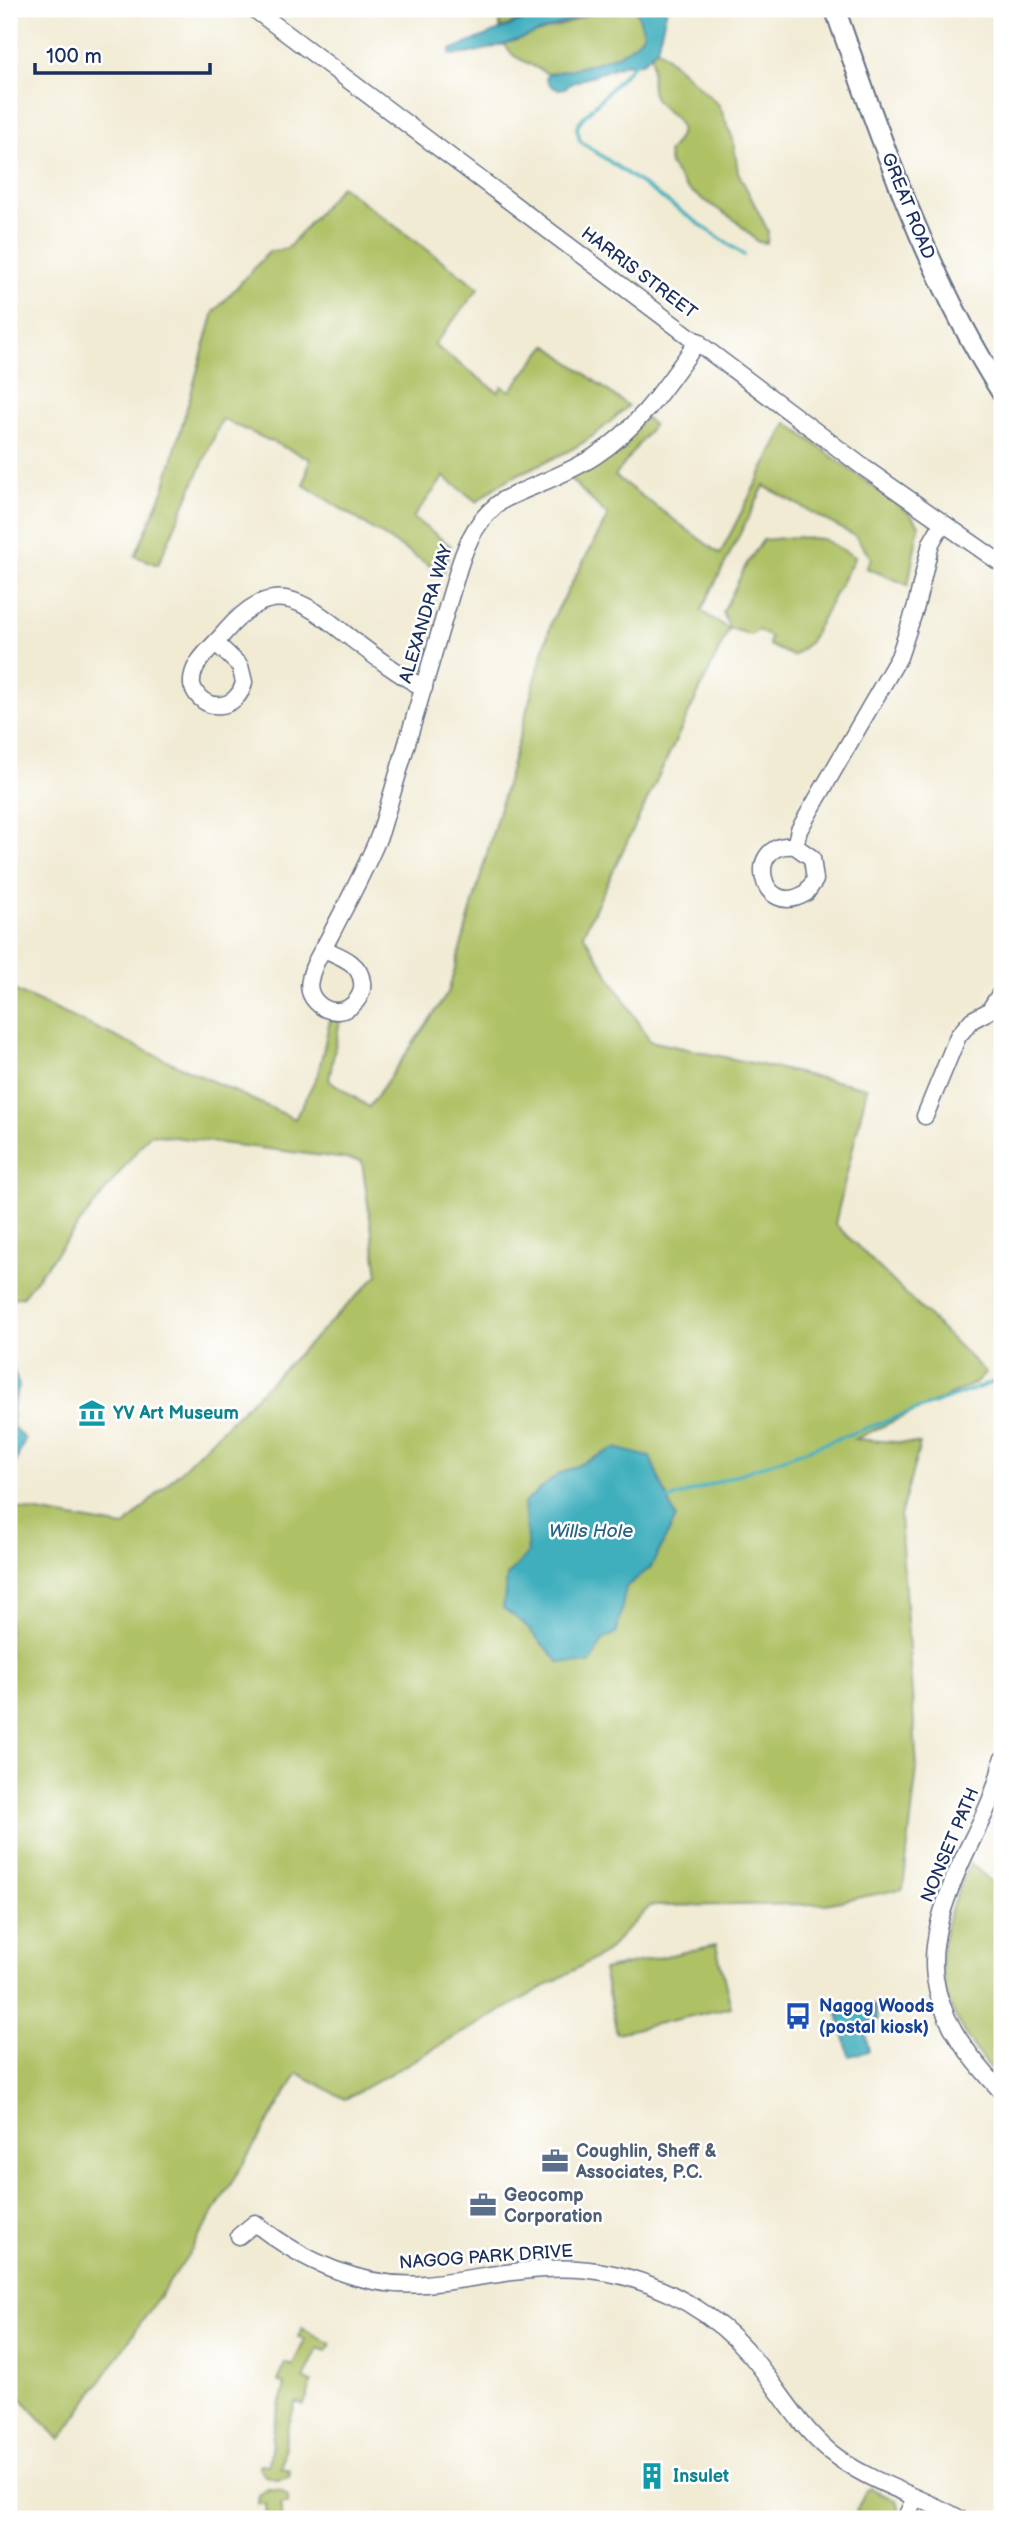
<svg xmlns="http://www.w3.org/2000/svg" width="1011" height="2528" font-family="'Balsamiq Sans',sans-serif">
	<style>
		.green { fill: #afc165; stroke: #657862; stroke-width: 2 }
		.water { fill: #40afbd; stroke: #2e6f8e; stroke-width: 2 }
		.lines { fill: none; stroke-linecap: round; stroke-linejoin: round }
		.stream { stroke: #40afbd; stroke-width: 3.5 }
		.minor-casing { stroke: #667187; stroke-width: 19 }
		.major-casing { stroke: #667187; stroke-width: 23 }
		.minor { stroke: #fff; stroke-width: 16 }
		.major { stroke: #fff; stroke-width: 19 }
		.labels { text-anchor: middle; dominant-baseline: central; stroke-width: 5; stroke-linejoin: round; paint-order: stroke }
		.street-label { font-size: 18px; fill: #1b2f5e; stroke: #fff }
		.culture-label { font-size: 18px; font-weight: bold; fill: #0d838f; stroke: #fff; text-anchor: start }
		.transit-label { font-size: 18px; font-weight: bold; fill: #164399; stroke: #fff; text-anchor: start }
		.service-label { font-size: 18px; font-weight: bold; fill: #4e5e75; stroke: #fff; text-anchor: start }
		.water-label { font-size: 19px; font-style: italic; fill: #2a6284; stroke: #fff }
	</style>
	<rect width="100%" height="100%" fill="#fff"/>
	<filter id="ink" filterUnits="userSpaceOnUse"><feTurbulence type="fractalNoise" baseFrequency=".0143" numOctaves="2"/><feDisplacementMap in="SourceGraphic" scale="14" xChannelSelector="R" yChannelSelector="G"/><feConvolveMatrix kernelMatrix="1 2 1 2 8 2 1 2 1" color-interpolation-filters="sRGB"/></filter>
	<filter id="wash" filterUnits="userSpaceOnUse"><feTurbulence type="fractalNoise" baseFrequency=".00686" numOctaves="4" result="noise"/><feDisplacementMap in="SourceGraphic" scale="28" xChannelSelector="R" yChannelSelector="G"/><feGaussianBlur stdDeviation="1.57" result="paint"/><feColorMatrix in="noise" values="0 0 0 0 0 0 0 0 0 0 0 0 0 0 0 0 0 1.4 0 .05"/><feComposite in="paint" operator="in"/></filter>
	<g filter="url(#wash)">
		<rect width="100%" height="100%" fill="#f1ebd4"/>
		<g class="green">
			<path d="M 499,9 L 551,9 L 500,28 Z"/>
			<path d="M 599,9 L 636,9 L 644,32 C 634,57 574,69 548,74 L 514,56 L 503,43 L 566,24 Z"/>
			<path d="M 657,48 L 719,105 L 733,139 L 738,172 L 768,231 L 767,243 L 758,242 L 736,221 L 686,188 L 670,165 L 668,152 C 701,117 659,116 653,94 C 649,82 654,68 651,55 Z"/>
			<path d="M 341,186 L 479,288 L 434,345 L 498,392 L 502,386 L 510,391 L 547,345 L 628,406 C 610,422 593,438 572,449 C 537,468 507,474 477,502 L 444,477 L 413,518 L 451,546 L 443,574 L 304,485 L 310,459 L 222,419 L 158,565 L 135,556 L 164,489 L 214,312 L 269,252 L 288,248 Z"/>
			<path d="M 646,418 L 653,425 L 615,476 L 720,554 L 787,423 L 910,514 L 919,525 L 908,585 L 866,568 L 871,558 L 855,536 L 764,486 L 701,611 L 729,629 L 583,934 L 650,1041 L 867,1088 L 835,1224 L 986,1373 L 976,1383 L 855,1439 L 920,1444 L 900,1517 L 917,1768 L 903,1889 L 825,1904 L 650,1906 L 606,1952 L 345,2099 L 298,2073 L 188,2255 L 60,2440 L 9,2385 L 9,1507 L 124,1527 L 378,1275 L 362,1161 L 150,1134 L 22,1297 L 9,1298 L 9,947 L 11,989 L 295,1119 L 318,1074 L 330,1020 L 340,1020 L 329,1080 L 369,1107 L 448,993 L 552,620 L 608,516 L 566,475 Z"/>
			<path d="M 795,537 L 823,539 L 855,557 L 809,643 L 793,656 L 769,645 L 770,637 L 758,630 L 751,635 L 729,628 L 723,612 L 746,565 L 763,540 Z"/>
			<path d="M 970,1863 L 1002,1891 L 1002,2081 C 931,2003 926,1957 970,1863 Z"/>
			<path d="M 716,1945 L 731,2007 L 617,2033 L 603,1970 Z"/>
			<path d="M 302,2328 L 331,2344 L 326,2351 L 318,2348 L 304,2379 L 312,2383 L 304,2405 L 296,2402 L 288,2427 L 281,2468 L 290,2470 L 289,2477 L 279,2480 L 265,2476 L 259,2467 L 260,2464 L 269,2465 L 274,2426 L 285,2385 L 278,2382 L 285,2363 L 292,2366 L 305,2340 L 298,2337 Z"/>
			<path d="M 871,2488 L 896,2501 L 899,2512 L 895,2519 L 861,2519 L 856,2511 L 865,2492 Z"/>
			<path d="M 268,2489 L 280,2490 L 288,2496 L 288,2504 L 281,2504 L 281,2519 L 267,2519 L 266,2504 L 258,2504 L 259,2495 Z"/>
		</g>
		<g class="water">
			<path d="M 551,9 L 599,9 C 574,19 472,61 450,54 L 451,50 Z"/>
			<path d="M 636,9 L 667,9 L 657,48 L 642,63 L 625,64 L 572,83 C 562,92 553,91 546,79 L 548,74 C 574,69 634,58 644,32 Z"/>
			<path d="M 9,1358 L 19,1386 L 12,1408 L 13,1427 L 25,1439 L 14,1466 L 9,1468 Z"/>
			<path d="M 615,1448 L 650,1457 L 676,1518 L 651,1567 L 626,1587 L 617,1632 L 603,1640 L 590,1664 L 559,1662 L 522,1622 L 503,1608 L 507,1576 L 528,1553 L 524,1503 L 557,1475 Z"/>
			<path d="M 874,2005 L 878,2020 L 863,2024 L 869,2051 L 849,2056 L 838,2014 Z"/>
		</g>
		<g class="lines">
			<g class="stream">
				<path d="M 636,62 L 580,121 L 577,128 L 580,141 L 744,255"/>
				<path d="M 668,1500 L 1002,1379"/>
			</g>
		</g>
	</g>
	<g filter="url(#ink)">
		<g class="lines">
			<defs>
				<g id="minor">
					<path d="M 254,9 L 863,467 L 1002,564"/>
					<path d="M 216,643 L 240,666 L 244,682 C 238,711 202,714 192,685 C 190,663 212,648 225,632 C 272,577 300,598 348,636 C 373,655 396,673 424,688"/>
					<path d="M 795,846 L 812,858 L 815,880 L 806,893 C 760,921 743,840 795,846 L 799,830 L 899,657 L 916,606 L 931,543 L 942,524"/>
					<path d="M 324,949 C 339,956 360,962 362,982 C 364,996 352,1010 338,1011 C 321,1012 306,996 310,980 C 312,965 323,950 330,936 C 348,901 367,867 381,831 L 459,567 C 468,539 478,518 503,500 C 533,485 566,475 595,456 C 639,428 668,383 698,341"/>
					<path d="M 925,1116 L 958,1036 L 972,1020 L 989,1011 L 1002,991"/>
					<path d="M 1002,1760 C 997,1792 981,1821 967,1850 C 917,1956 920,2005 1002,2092"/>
					<path d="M 239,2236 L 255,2223 C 302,2261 363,2289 425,2284 C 487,2278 547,2260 609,2273 C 664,2284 716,2314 752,2357 C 779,2389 797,2424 829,2451 C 868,2483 917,2494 960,2519"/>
					<path d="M 905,2519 L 915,2498"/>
				</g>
				<path id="major" d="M 835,9 C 881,141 927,275 1002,393"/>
			</defs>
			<use href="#minor" class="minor-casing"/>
			<use href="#major" class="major-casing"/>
			<use href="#minor" class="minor"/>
			<use href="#major" class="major"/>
		</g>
	</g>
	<defs>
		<symbol id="museum-bare" viewBox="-9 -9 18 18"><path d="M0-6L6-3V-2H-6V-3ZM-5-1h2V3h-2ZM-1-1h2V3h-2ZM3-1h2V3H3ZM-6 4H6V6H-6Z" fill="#0f9aa8" stroke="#fff" stroke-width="2.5" paint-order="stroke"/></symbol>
		<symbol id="bus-bare" viewBox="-9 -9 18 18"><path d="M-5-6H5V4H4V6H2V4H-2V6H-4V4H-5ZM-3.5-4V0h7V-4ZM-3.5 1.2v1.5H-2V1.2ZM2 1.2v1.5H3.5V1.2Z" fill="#1a4fb4" stroke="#fff" stroke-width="2.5" paint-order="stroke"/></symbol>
		<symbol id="office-bare" viewBox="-9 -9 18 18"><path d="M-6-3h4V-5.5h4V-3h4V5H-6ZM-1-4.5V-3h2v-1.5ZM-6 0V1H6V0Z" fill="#5c6f8a" stroke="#fff" stroke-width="2.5" paint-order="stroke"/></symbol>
		<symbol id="building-bare" viewBox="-9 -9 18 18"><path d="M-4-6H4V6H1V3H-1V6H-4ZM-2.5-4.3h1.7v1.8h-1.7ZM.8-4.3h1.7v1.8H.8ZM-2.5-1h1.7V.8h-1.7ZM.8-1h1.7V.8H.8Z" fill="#0f9aa8" stroke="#fff" stroke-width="2.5" paint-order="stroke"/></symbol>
	</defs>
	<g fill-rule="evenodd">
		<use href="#museum-bare" x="73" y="1394" width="38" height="38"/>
		<use href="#bus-bare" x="779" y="1997" width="38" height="38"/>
		<use href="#office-bare" x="536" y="2142" width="38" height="38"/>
		<use href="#office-bare" x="464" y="2186" width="38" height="38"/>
		<use href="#building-bare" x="633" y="2457" width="38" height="38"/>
	</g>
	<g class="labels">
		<g class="street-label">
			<text transform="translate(908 206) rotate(68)">GREAT ROAD</text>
			<text transform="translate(639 273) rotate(37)">HARRIS STREET</text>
			<text transform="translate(426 614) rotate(-73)">ALEXANDRA WAY</text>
			<text transform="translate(950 1845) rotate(-67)">NONSET PATH</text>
			<text transform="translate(486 2257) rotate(-4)">NAGOG PARK DRIVE</text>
		</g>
		<g class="culture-label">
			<text x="113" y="1413">YV Art Museum</text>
			<text x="673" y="2476">Insulet</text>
		</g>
		<g class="transit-label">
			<text x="819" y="2006">Nagog Woods<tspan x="819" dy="21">(postal kiosk)</tspan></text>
		</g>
		<g class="service-label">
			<text x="576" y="2151">Coughlin, Sheff &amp;<tspan x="576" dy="21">Associates, P.C.</tspan></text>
			<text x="504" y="2195">Geocomp<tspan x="504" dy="21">Corporation</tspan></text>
		</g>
		<g class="water-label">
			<text x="591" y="1531">Wills Hole</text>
		</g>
	</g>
	<rect width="1011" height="2528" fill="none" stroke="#fff" stroke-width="35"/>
	<path d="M35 63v10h175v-10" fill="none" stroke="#1b2f5e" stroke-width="3.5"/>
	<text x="46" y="63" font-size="21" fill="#1b2f5e" stroke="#ffffff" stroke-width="5" paint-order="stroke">100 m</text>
</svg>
